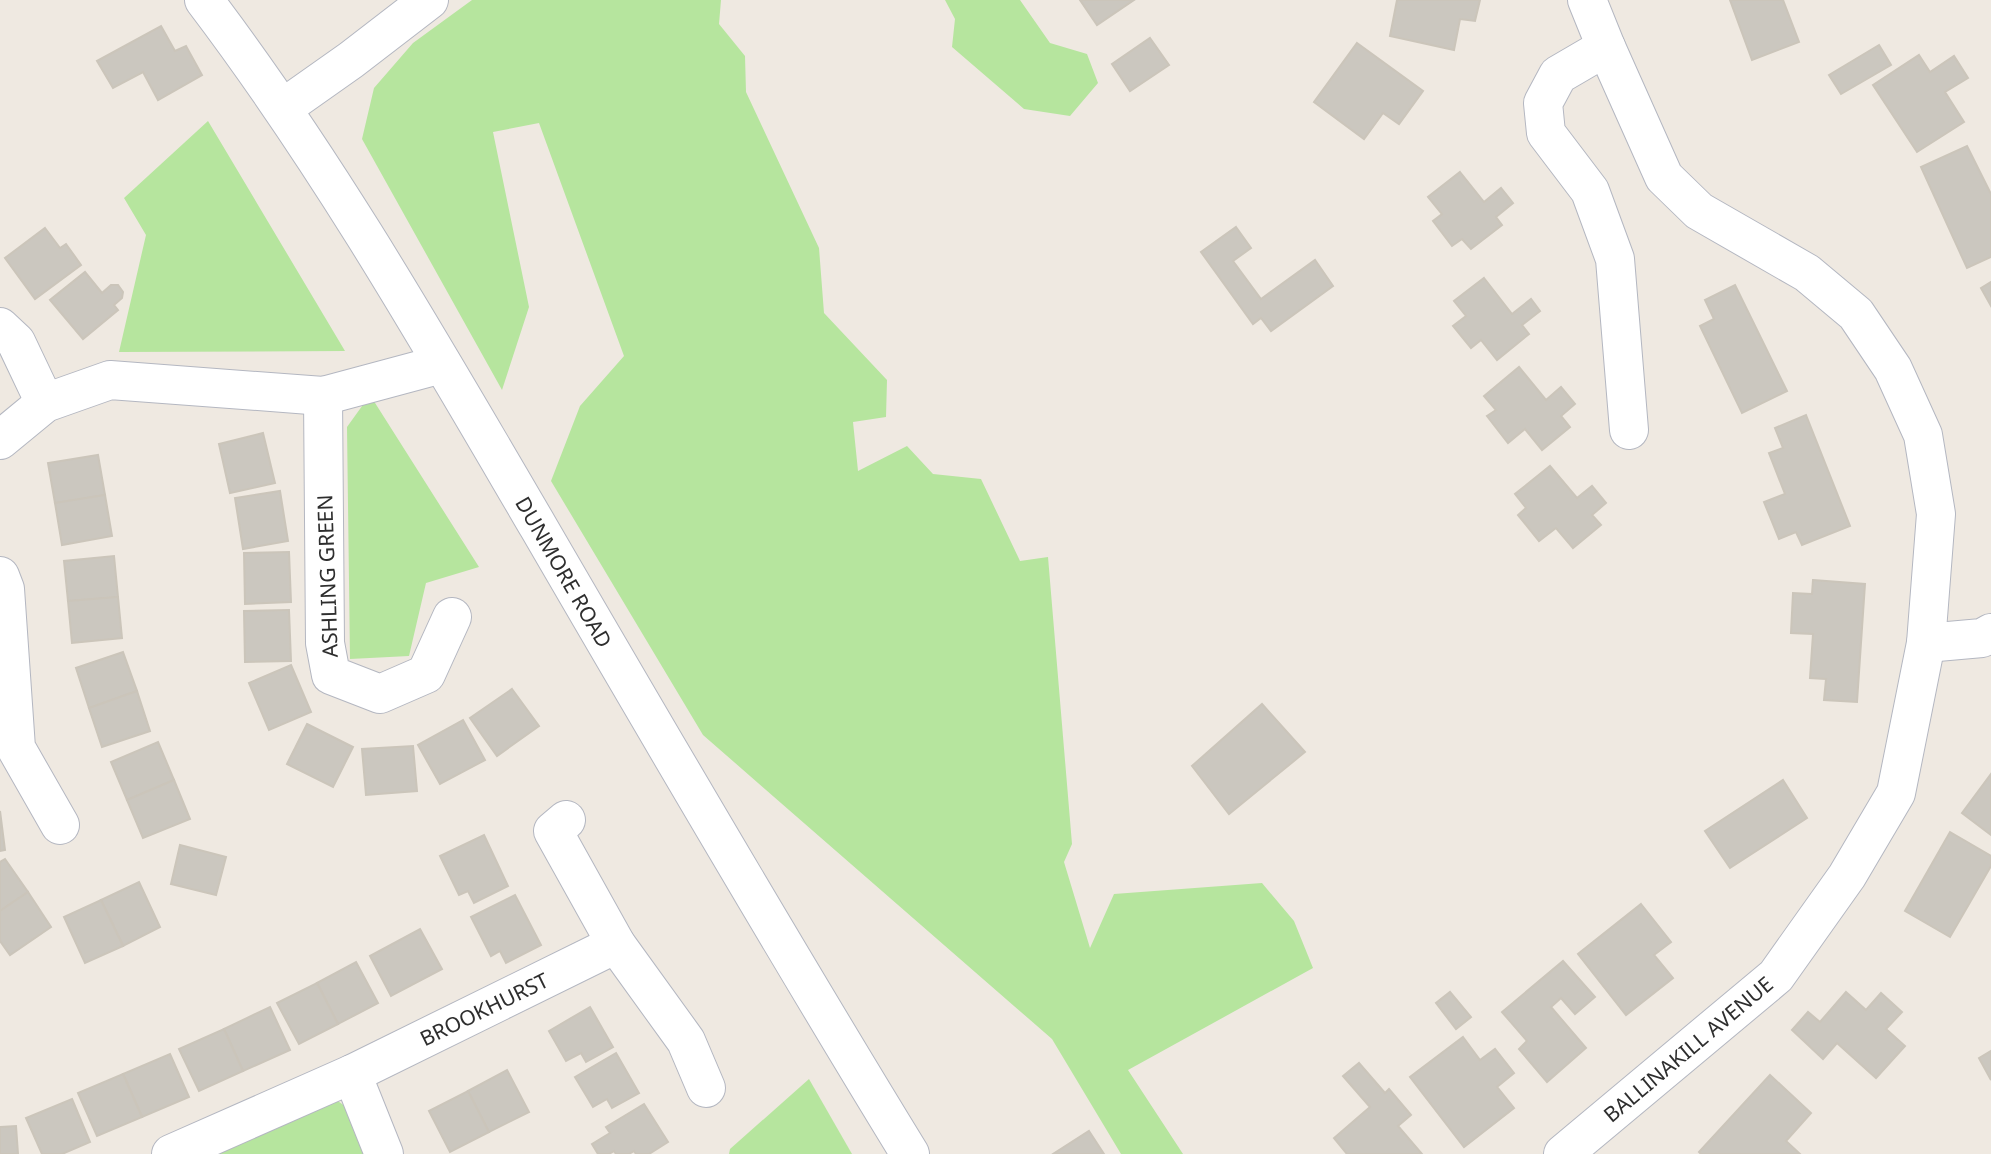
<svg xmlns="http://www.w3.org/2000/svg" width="1991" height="1154" font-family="'Noto Sans',sans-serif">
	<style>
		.green { fill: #b6e59e }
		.building { fill: #cbc7bf; stroke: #cbc5ba; stroke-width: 2 }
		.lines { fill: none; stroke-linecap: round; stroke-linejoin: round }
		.minor-casing { stroke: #b4b7c1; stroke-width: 40 }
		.tertiary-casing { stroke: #b4b7c1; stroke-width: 40 }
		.secondary-casing { stroke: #b4b7c1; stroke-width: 40 }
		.minor { stroke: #fff; stroke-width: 38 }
		.tertiary { stroke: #fff; stroke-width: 38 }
		.secondary { stroke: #fff; stroke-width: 38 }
		.labels { text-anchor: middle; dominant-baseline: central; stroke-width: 5; stroke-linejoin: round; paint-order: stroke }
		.street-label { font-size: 21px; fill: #2e2e2e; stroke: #fff }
	</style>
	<rect width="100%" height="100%" fill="#efe9e1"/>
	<g class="green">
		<path d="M 472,0 L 721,0 L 719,24 L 745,56 L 746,92 L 819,248 L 824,313 L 887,380 L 886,417 L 853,422 L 858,471 L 907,446 L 933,474 L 981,479 L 1020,561 L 1048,557 L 1072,844 L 1064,862 L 1090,948 L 1114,894 L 1262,883 L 1294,921 L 1313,968 L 1128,1070 L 1183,1154 L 1121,1154 L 1052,1039 L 703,735 L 551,481 L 580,406 L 624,356 L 539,123 L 493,132 L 529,307 L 502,390 L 362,139 L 374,88 L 413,43 Z"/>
		<path d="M 945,0 L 1020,0 L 1050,43 L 1087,54 L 1098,83 L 1070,116 L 1024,109 L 952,47 L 955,19 Z"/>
		<path d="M 208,121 L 345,351 L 119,352 L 146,235 L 124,198 Z"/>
		<path d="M 370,395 L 479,567 L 426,583 L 409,656 L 350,659 L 347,427 Z"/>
		<path d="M 809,1079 L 852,1154 L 729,1154 L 730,1149 Z"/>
		<path d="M 335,1099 L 349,1109 L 370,1154 L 210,1154 Z"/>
	</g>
	<g class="building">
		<path d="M 1080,0 L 1134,0 L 1097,25 Z"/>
		<path d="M 1397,0 L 1480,0 L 1475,21 L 1460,19 L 1454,50 L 1390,36 Z"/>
		<path d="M 1730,0 L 1783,0 L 1799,42 L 1752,60 Z"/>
		<path d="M 161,26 L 175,51 L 186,46 L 202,75 L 158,100 L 143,72 L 113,88 L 97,61 Z"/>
		<path d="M 1150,38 L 1169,65 L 1130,91 L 1112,64 Z"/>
		<path d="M 1357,43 L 1423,91 L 1399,124 L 1383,113 L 1364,139 L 1314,102 Z"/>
		<path d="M 1879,45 L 1891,65 L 1841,94 L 1829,75 Z"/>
		<path d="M 1919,55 L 1930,72 L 1954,56 L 1968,78 L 1945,92 L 1964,122 L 1917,152 L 1873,85 Z"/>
		<path d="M 1967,146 L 1991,194 L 1991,257 L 1967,268 L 1921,167 Z"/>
		<path d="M 1460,172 L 1484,202 L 1501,188 L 1513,203 L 1496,217 L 1502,225 L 1471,249 L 1462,239 L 1452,246 L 1433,221 L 1442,214 L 1428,197 Z"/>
		<path d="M 1236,227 L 1251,248 L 1233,261 L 1261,299 L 1315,260 L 1333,286 L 1271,331 L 1261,318 L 1253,324 L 1201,252 Z"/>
		<path d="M 45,228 L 60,248 L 66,244 L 81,265 L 35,299 L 5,258 Z"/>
		<path d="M 85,272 L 102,293 L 111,285 L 118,285 L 123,292 L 122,298 L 114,305 L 118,310 L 83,339 L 50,300 Z"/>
		<path d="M 1484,278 L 1512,314 L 1531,299 L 1540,311 L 1522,325 L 1529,334 L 1497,360 L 1481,340 L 1471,348 L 1453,326 L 1466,316 L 1454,301 Z"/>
		<path d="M 1991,282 L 1991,306 L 1981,288 Z"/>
		<path d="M 1735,285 L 1787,391 L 1742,413 L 1700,326 L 1714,319 L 1705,300 Z"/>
		<path d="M 1519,367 L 1546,400 L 1561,387 L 1575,404 L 1561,416 L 1570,427 L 1542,450 L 1525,429 L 1508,443 L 1487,416 L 1496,410 L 1484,396 Z"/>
		<path d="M 1806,415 L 1850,526 L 1802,545 L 1796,532 L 1779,539 L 1764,502 L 1785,494 L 1769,453 L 1783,448 L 1775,428 Z"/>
		<path d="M 263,433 L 275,483 L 230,493 L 219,444 Z"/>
		<path d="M 98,455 L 105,495 L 55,503 L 48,463 Z"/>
		<path d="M 1550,466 L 1577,498 L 1592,486 L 1606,503 L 1592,515 L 1601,525 L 1573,548 L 1556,528 L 1539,541 L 1518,515 L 1526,508 L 1515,494 Z"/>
		<path d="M 280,491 L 288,541 L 243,549 L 235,498 Z"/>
		<path d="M 105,495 L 112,536 L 62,545 L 55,503 Z"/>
		<path d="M 289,552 L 291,602 L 245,604 L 244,553 Z"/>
		<path d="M 114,556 L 118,597 L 68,601 L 64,561 Z"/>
		<path d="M 1813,580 L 1865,584 L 1857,702 L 1824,700 L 1826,679 L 1810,678 L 1813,634 L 1791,633 L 1793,593 L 1812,594 Z"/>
		<path d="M 118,597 L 122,638 L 72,643 L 68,601 Z"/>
		<path d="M 289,610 L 291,661 L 245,662 L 244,611 Z"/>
		<path d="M 123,652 L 137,691 L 89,708 L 76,668 Z"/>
		<path d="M 291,665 L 311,712 L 269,730 L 249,683 Z"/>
		<path d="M 512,689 L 539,726 L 497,756 L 470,718 Z"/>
		<path d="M 137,691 L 150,731 L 102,747 L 89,708 Z"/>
		<path d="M 1262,704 L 1305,752 L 1229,814 L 1192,766 Z"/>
		<path d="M 463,720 L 485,760 L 440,784 L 418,745 Z"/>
		<path d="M 307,724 L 353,747 L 333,787 L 287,764 Z"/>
		<path d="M 158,742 L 174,780 L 127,800 L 111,762 Z"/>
		<path d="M 413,746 L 417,791 L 366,795 L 362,749 Z"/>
		<path d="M 1991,774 L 1991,835 L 1962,813 Z"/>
		<path d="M 174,780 L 190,819 L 143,838 L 127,800 Z"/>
		<path d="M 1783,780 L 1807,818 L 1730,868 L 1705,831 Z"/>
		<path d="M 0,811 L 5,850 L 0,851 Z"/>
		<path d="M 1950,832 L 1991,856 L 1991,866 L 1950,937 L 1905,911 Z"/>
		<path d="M 484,835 L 508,886 L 474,903 L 468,891 L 459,895 L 440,856 Z"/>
		<path d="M 180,845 L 226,857 L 216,895 L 171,884 Z"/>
		<path d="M 5,859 L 28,892 L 0,911 L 0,862 Z"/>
		<path d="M 139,882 L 160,927 L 123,946 L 101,900 Z"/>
		<path d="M 28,892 L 51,927 L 10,955 L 0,941 L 0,911 Z"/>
		<path d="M 515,895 L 541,945 L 506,963 L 500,951 L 491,956 L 471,917 Z"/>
		<path d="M 101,900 L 123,946 L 85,963 L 64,917 Z"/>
		<path d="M 1641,904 L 1671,942 L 1654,955 L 1673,978 L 1626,1015 L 1578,954 Z"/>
		<path d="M 420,929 L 442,969 L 391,996 L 370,956 Z"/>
		<path d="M 1563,961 L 1595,997 L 1575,1014 L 1561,998 L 1551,1007 L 1586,1048 L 1547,1082 L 1519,1049 L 1527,1041 L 1502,1012 Z"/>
		<path d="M 356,962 L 378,1003 L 338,1024 L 317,983 Z"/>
		<path d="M 317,983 L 338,1024 L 299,1044 L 277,1003 Z"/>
		<path d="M 1450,992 L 1471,1017 L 1456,1029 L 1436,1003 Z"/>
		<path d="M 1846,992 L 1866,1010 L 1881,993 L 1902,1012 L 1886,1029 L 1905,1046 L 1876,1078 L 1837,1043 L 1823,1059 L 1792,1030 L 1808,1012 L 1820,1022 Z"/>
		<path d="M 270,1007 L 290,1050 L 243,1071 L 224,1029 Z"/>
		<path d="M 590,1007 L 613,1047 L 586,1062 L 581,1053 L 566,1061 L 549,1031 Z"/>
		<path d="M 224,1029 L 243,1071 L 199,1091 L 179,1049 Z"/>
		<path d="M 1463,1037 L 1480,1060 L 1495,1049 L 1514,1073 L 1497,1087 L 1514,1108 L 1464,1147 L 1410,1077 Z"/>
		<path d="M 1991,1051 L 1991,1080 L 1979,1058 Z"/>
		<path d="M 616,1053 L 639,1093 L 612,1108 L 607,1099 L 593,1107 L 575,1077 Z"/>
		<path d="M 170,1054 L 189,1097 L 142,1117 L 123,1074 Z"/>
		<path d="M 1359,1063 L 1385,1093 L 1389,1089 L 1411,1115 L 1398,1126 L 1422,1154 L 1347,1154 L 1334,1138 L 1370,1107 L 1343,1076 Z"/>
		<path d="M 507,1070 L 529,1112 L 489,1132 L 468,1091 Z"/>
		<path d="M 123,1074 L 142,1117 L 97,1136 L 78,1093 Z"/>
		<path d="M 1770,1075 L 1811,1113 L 1786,1141 L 1800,1154 L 1701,1154 L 1699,1152 Z"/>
		<path d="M 468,1091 L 489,1132 L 450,1152 L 429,1111 Z"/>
		<path d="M 72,1099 L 90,1142 L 62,1154 L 42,1154 L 26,1118 Z"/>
		<path d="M 644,1104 L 668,1142 L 649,1154 L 636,1154 L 634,1151 L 629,1154 L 616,1154 L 614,1151 L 609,1154 L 598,1154 L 592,1144 L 610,1133 L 606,1127 Z"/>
		<path d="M 16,1126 L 18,1154 L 0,1154 L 0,1127 Z"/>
		<path d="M 1089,1131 L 1104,1154 L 1053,1154 Z"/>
	</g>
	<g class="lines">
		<defs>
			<g id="minor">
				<path d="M 1606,47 L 1558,75 L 1543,103 L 1546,133 L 1590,191 L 1615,259 L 1629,430"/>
				<path d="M 0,327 L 16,342 L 45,403"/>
				<path d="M 323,396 L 325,643 L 331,675 L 380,694 L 426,674 L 452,617"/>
				<path d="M 0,440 L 45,403 L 110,380 L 323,396 L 442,364"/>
				<path d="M 0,576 L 5,589 L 16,748 L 60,825"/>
				<path d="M 1926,643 L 1982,638 L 1991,633"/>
				<path d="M 566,820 L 553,831 L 616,944 L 686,1041 L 706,1088"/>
				<path d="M 352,1074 L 384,1154"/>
				<path d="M 171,1154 L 352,1074 L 616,944"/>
				<path d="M 1563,1154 L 1776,976 L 1847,876 L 1896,793 L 1926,643 L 1936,514 L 1923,435 L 1893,369 L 1856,314 L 1807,273 L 1699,211 L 1664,177 L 1606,47 L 1587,0"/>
			</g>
			<path id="tertiary" d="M 283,108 L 351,60 L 429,0"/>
			<path id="secondary" d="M 204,0 C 330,166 434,349 539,528 C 661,738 783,947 910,1154"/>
		</defs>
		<use href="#minor" class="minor-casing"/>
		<use href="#tertiary" class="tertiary-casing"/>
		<use href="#secondary" class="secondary-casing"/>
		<use href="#minor" class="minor"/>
		<use href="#tertiary" class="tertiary"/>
		<use href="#secondary" class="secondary"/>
	</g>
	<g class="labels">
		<g class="street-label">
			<text transform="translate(564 572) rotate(60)">DUNMORE ROAD</text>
			<text transform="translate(327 576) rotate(-92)">ASHLING GREEN</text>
			<text transform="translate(484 1009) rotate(-26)">BROOKHURST</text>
			<text transform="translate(1688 1049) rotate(-40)">BALLINAKILL AVENUE</text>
		</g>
	</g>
</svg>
